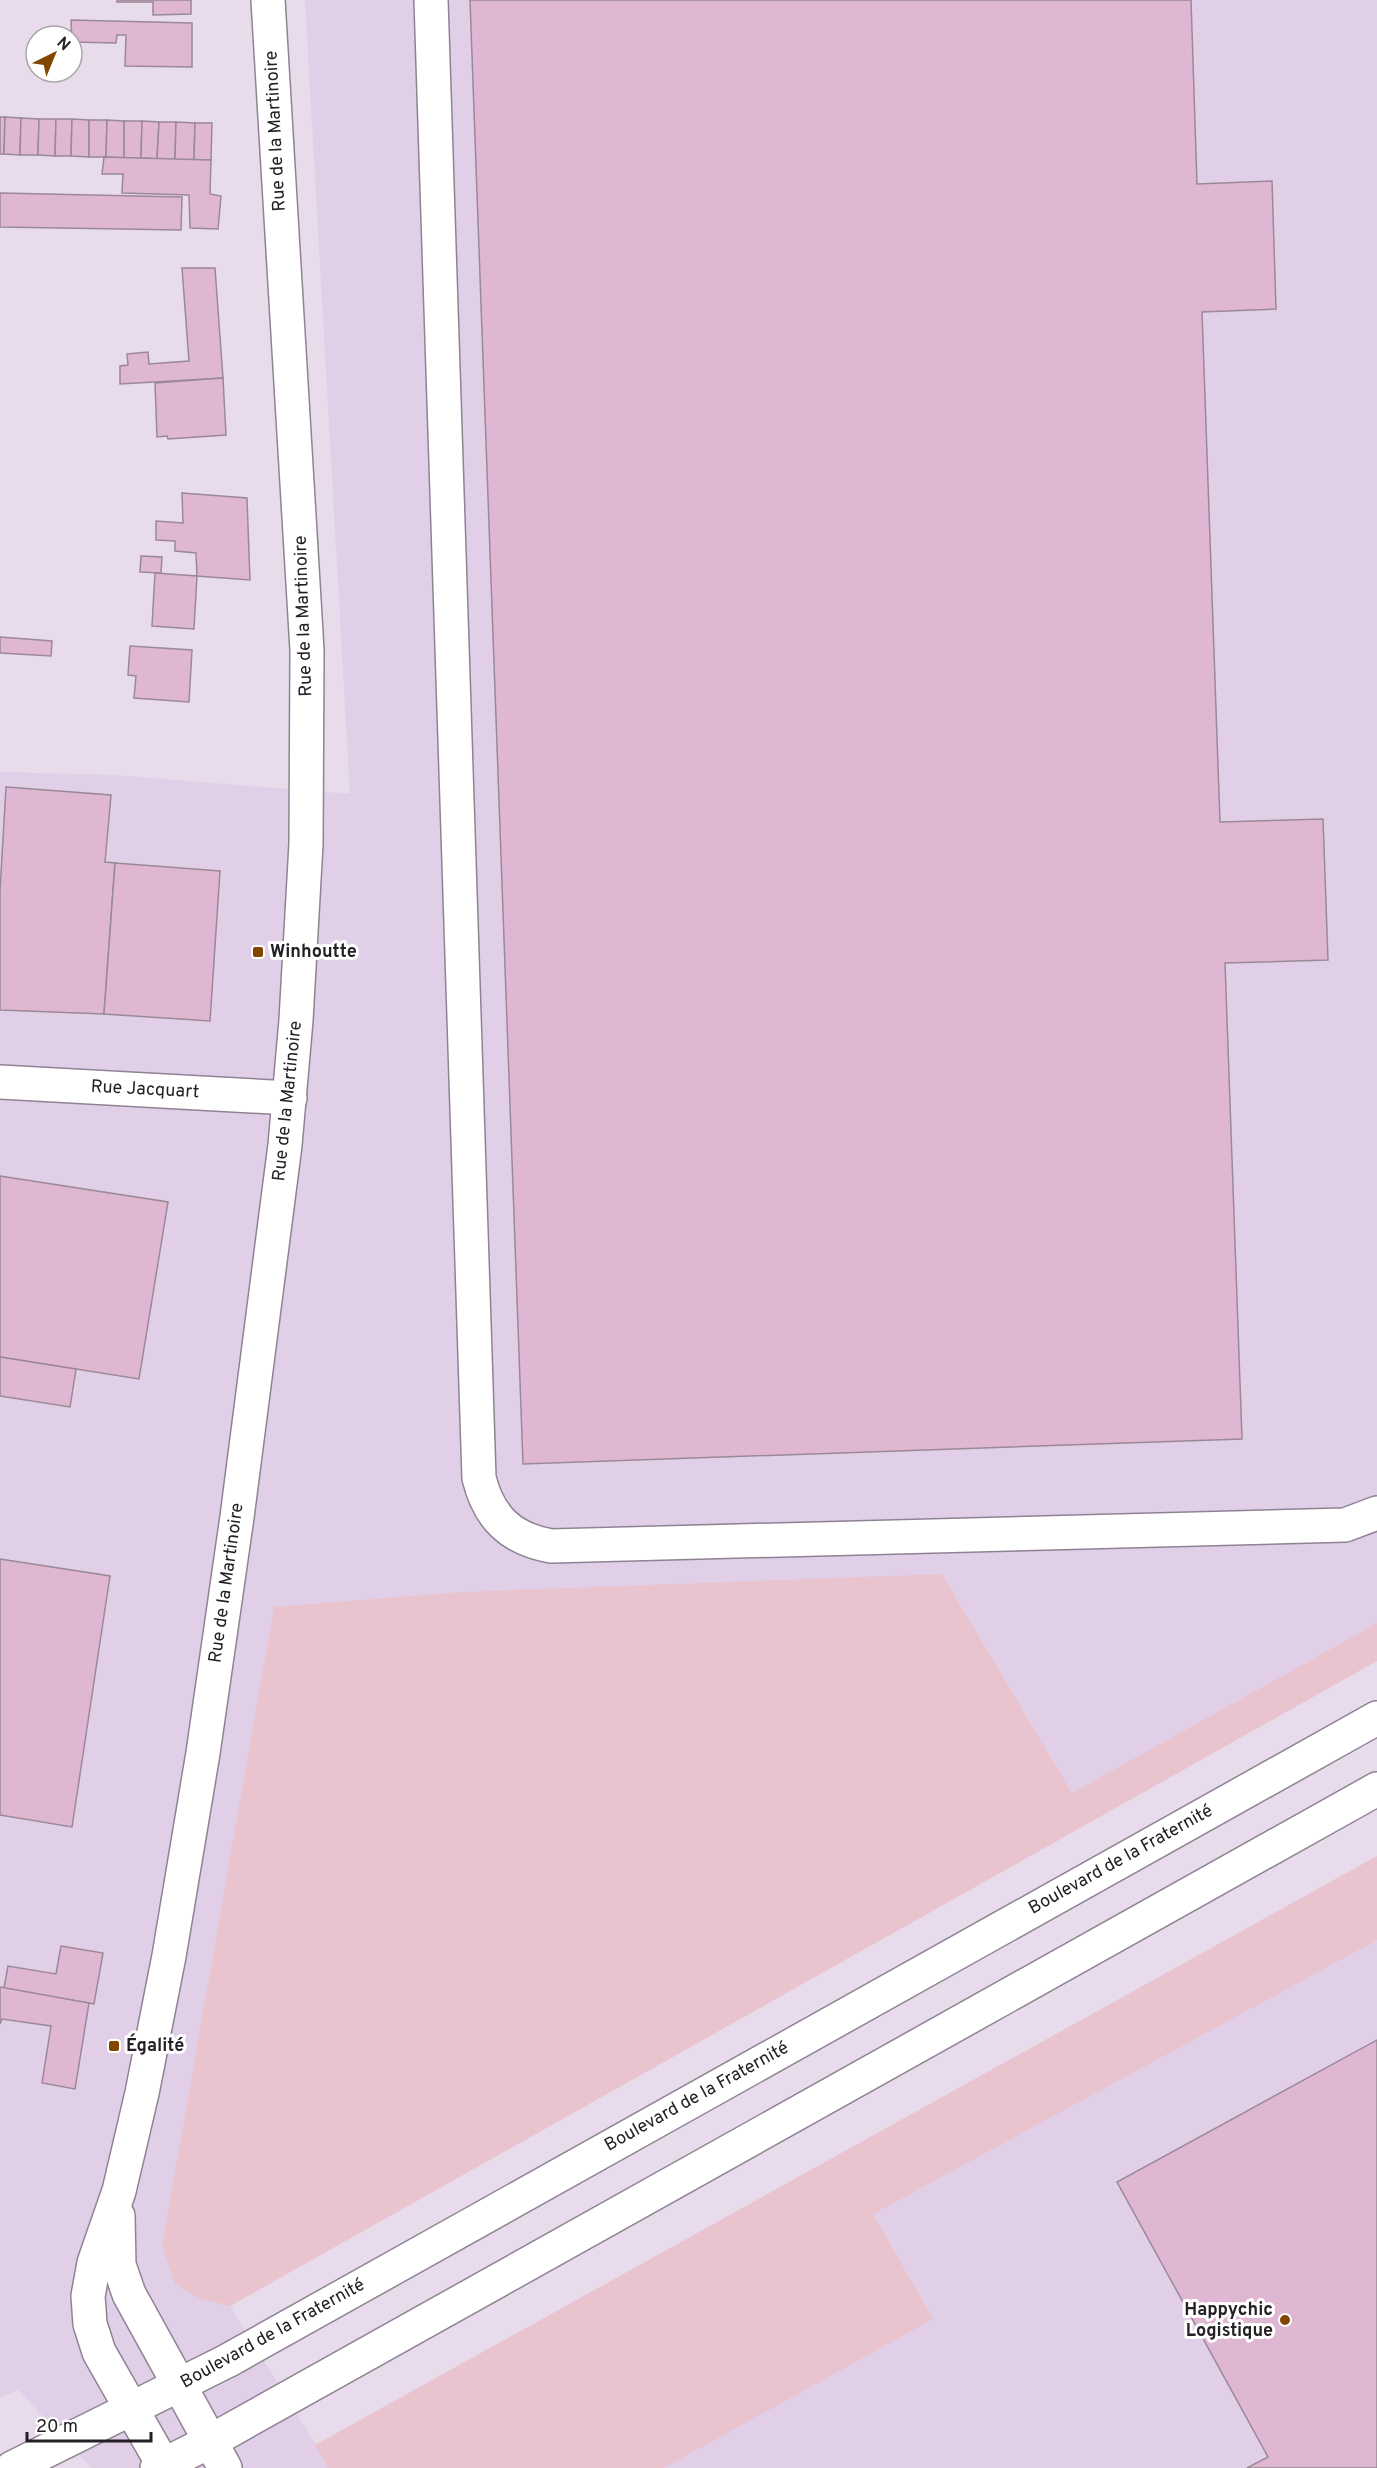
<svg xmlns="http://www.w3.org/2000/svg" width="1377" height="2468" font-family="Overpass,sans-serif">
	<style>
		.built { fill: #e0cfe7 }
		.green { fill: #e9c4cf }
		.building { fill: #dfb7d3; stroke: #9b8995; stroke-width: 1.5 }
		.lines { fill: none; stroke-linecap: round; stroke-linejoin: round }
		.minor-casing { stroke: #8f8393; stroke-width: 36 }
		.major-casing { stroke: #8f8393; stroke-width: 36 }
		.minor { stroke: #fff; stroke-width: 33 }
		.major { stroke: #fff; stroke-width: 33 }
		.poi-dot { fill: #824600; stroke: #fff; stroke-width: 2 }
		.labels { text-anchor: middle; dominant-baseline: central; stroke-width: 6; stroke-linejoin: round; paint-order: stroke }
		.street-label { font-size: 18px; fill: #242026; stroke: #fff }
		.poi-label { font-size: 18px; font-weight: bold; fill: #242026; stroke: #fff; text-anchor: start }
	</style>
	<rect width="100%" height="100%" fill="#e7dbec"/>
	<path class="built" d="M 305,0 L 1377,0 L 1377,1623 L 1072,1793 L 942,1574 L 275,1607 L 162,2246 L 201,2299 L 230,2306 L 316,2445 L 1377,1878 L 1377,2468 L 92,2468 L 18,2390 L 0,2398 L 0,772 L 114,775 L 350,794 Z"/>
	<g class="green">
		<path d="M 942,1574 L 1072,1793 L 1377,1623 L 1377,1661 L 230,2306 L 201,2299 L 175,2284 L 162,2246 L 274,1607 L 463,1592 Z"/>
		<path d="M 1377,1856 L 1377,1940 L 873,2214 L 933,2319 L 664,2468 L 328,2468 L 315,2445 Z"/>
	</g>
	<g class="building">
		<path d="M 117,0 L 191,0 L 191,14 L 153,15 L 153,2 L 117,2 Z"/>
		<path d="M 470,0 L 1191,0 L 1197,184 L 1272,181 L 1276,309 L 1202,312 L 1220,822 L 1323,819 L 1328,960 L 1225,963 L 1242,1439 L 523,1464 Z"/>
		<path d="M 71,20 L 192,23 L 192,67 L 125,66 L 126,35 L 117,35 L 116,43 L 72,42 Z"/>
		<path d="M 0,117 L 5,117 L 4,154 L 0,154 Z"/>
		<path d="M 5,117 L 21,118 L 20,155 L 4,154 Z"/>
		<path d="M 21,118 L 39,119 L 38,155 L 20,155 Z"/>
		<path d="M 39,119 L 56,119 L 55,156 L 38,155 Z"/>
		<path d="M 56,119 L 72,119 L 71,156 L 55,156 Z"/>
		<path d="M 72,119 L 89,120 L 89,157 L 71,156 Z"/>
		<path d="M 89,120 L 107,120 L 106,157 L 89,157 Z"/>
		<path d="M 107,120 L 124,121 L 124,158 L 106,157 Z"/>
		<path d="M 124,121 L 142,121 L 141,158 L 124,158 Z"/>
		<path d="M 142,121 L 159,122 L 157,159 L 141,158 Z"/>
		<path d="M 159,122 L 176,122 L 175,160 L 157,159 Z"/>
		<path d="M 176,122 L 195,123 L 194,160 L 175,160 Z"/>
		<path d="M 195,123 L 212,123 L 211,160 L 194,160 Z"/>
		<path d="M 104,157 L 211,160 L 210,194 L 221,196 L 218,229 L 190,228 L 189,195 L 122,193 L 123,174 L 102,174 Z"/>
		<path d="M 0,193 L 182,197 L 181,230 L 0,227 Z"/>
		<path d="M 182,268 L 215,268 L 223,378 L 120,384 L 120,366 L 128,365 L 127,354 L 148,352 L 149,364 L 189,361 Z"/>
		<path d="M 223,378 L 226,435 L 168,439 L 167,436 L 157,437 L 155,383 Z"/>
		<path d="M 182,493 L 247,498 L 250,580 L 197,576 L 196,553 L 175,551 L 175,541 L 156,540 L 156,521 L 183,523 Z"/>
		<path d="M 141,556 L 162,557 L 161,573 L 140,572 Z"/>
		<path d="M 155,573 L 197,576 L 194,629 L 152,626 Z"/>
		<path d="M 0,637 L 52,641 L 51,656 L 0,653 Z"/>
		<path d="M 130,646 L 192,650 L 189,702 L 134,698 L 136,676 L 128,675 Z"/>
		<path d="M 6,787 L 111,795 L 105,862 L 115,863 L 104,1014 L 0,1010 L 0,891 Z"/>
		<path d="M 115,863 L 220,871 L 210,1021 L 104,1014 Z"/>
		<path d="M 0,1176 L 168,1202 L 139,1379 L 0,1357 Z"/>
		<path d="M 0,1357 L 76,1369 L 70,1407 L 0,1396 Z"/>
		<path d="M 0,1559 L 110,1576 L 72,1827 L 0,1815 Z"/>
		<path d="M 61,1946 L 103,1953 L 94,2004 L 4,1988 L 8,1966 L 56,1974 Z"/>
		<path d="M 0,1987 L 89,2003 L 75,2089 L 42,2083 L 51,2026 L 2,2019 L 0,2024 Z"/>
		<path d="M 1377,2040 L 1377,2468 L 1247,2468 L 1268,2457 L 1117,2182 Z"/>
	</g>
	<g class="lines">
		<defs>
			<g id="minor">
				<path d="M 431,0 L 479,1478 C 489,1518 511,1539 551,1546 L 1345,1525 L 1377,1513"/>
				<path d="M 0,1082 L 290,1098"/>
				<path d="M 118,2216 L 119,2265 L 129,2294 L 225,2468"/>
				<path d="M 165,2468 L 99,2352 L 90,2324 L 88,2296 L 94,2263 L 119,2191 L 142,2093 L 169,1956 L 203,1753 L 237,1517 L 285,1145 L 296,1020 L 306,844 L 307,650 L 268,0"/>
			</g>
			<g id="major">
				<path d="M 12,2468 L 227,2361 L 1377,1718"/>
				<path d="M 157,2468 L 211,2441 L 1377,1789"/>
			</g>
		</defs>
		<use href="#minor" class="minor-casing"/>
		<use href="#major" class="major-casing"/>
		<use href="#minor" class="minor"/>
		<use href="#major" class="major"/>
	</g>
	<g class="poi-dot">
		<rect x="252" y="946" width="12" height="12" rx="3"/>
		<rect x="108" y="2040" width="12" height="12" rx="3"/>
		<circle cx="1285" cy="2320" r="6"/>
	</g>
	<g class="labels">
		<g class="street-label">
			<text transform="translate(276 131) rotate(-93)">Rue de la Martinoire</text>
			<text transform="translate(304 616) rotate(-92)">Rue de la Martinoire</text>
			<text transform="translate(145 1090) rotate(3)">Rue Jacquart</text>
			<text transform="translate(288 1101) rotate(-84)">Rue de la Martinoire</text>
			<text transform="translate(227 1583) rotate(-82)">Rue de la Martinoire</text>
			<text transform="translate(1121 1860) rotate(-29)">Boulevard de la Fraternité</text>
			<text transform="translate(697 2097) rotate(-29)">Boulevard de la Fraternité</text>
			<text transform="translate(273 2334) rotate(-29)">Boulevard de la Fraternité</text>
		</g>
		<g class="poi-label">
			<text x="270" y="952">Winhoutte</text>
			<text x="126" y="2046">Égalité</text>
			<text x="1273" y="2310" text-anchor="end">Happychic<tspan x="1273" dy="21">Logistique</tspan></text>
		</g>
	</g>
	<g transform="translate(54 54) rotate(43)"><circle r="28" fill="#ffffff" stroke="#a7a6a8" stroke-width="1.5"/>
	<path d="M0-4.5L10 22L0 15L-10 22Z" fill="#824600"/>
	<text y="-9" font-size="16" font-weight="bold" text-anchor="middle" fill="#242026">N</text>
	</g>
	<path d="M27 2432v9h124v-9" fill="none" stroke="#242026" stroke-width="3"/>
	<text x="36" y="2432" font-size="18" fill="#242026" stroke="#ffffff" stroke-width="4.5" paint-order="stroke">20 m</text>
</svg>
